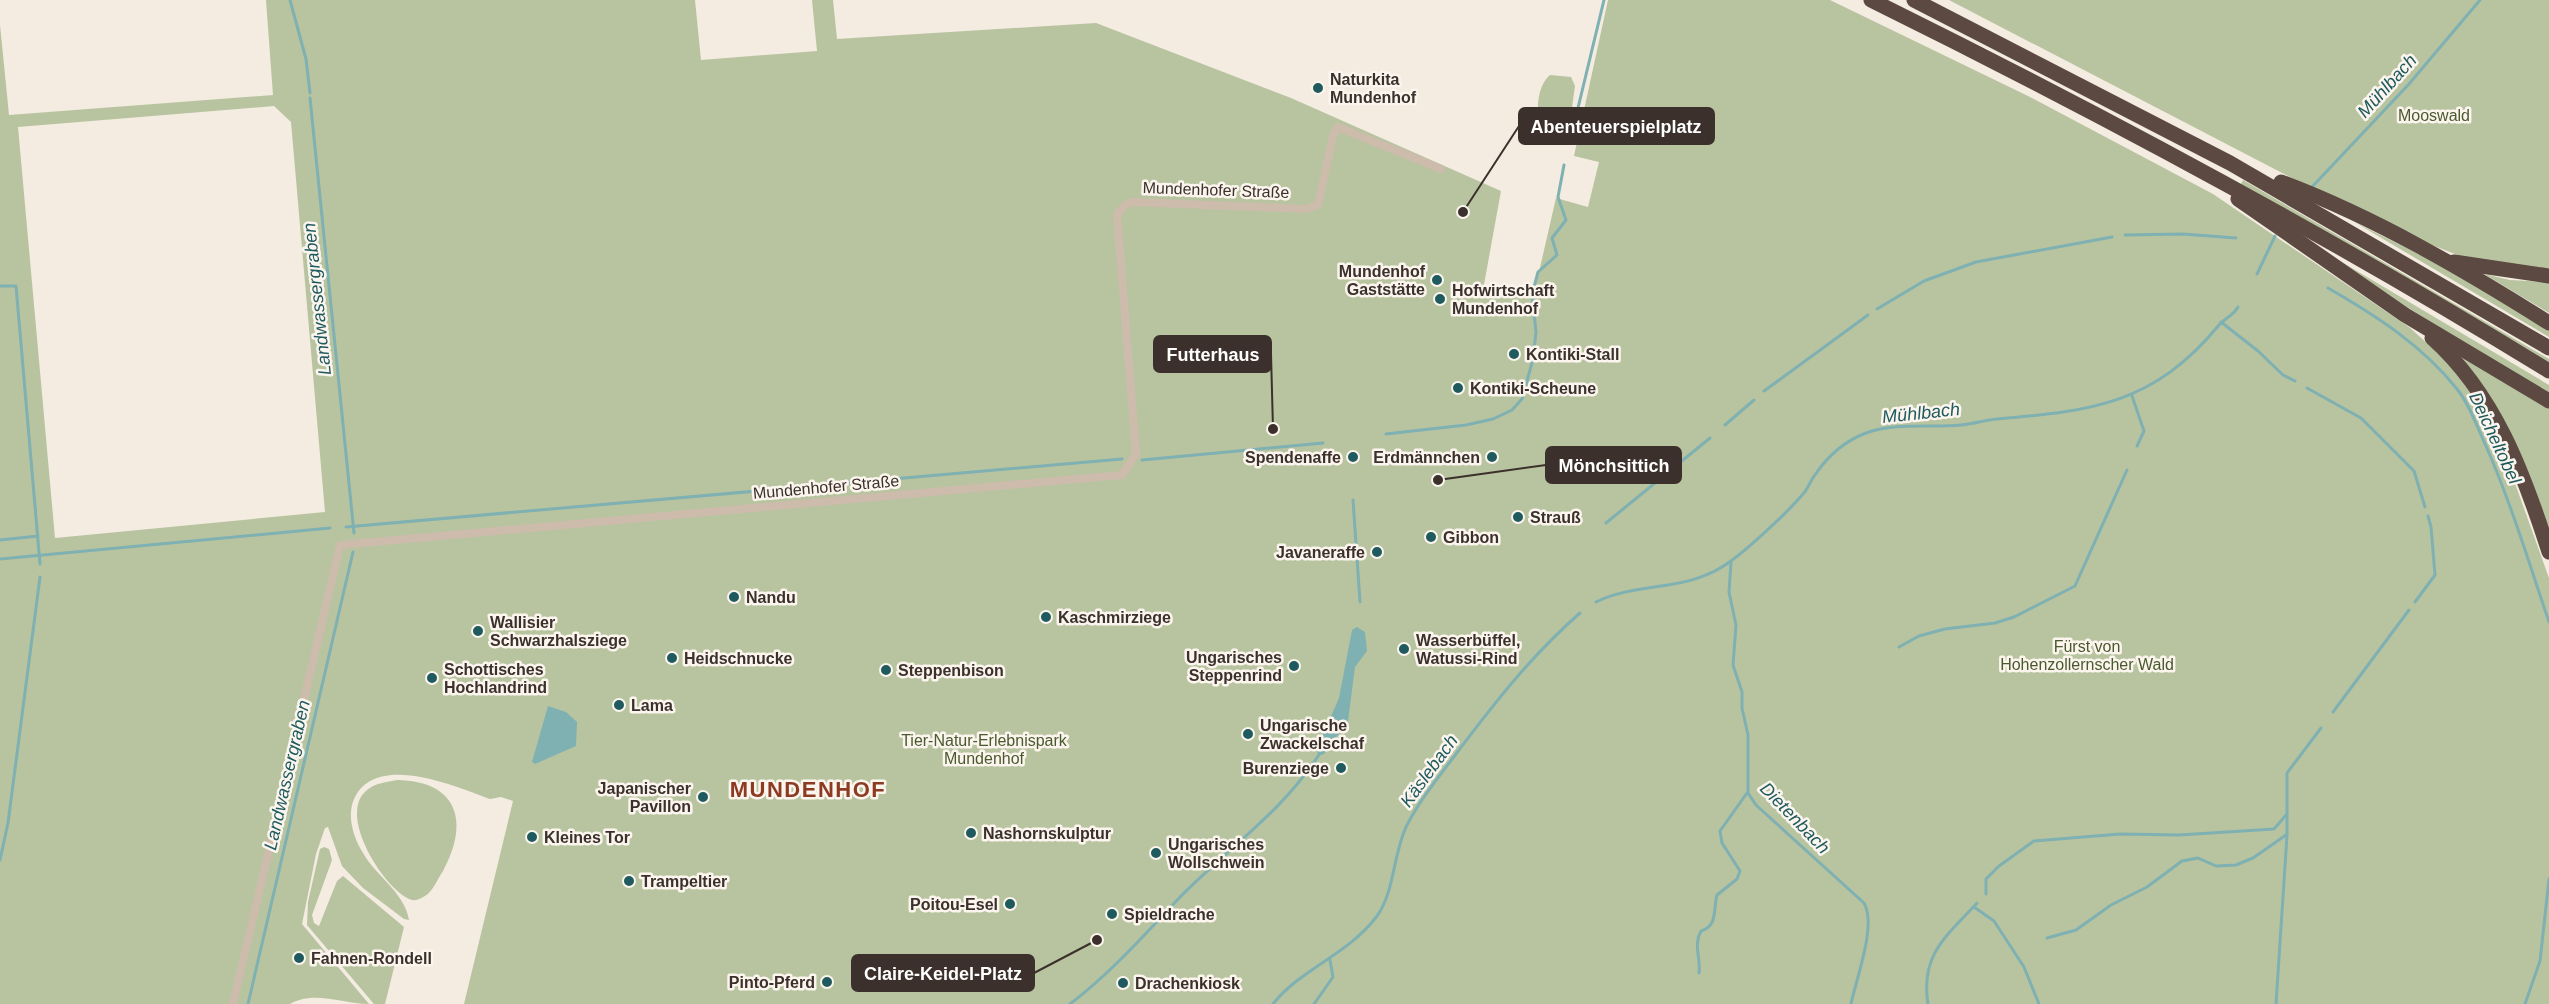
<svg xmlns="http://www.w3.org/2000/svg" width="2549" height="1004" font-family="Arial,sans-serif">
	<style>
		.green { fill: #b8c4a0; fill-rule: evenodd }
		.water { fill: #7fb0b2 }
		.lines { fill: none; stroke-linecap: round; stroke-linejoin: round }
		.stream { stroke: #7fb0b2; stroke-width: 3 }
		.street { stroke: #cdbbac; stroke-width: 8 }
		.highway { stroke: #5c4a42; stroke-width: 15 }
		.poi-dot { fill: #1f5a5e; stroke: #fbf5ee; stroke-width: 2 }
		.labels { text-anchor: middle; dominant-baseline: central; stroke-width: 5; stroke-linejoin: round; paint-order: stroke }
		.poi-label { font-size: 16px; font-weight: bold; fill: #3b302b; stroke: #fbf5ee; text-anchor: start }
		.park-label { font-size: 16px; fill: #4a5a2e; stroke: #fbf5ee }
		.street-label { font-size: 16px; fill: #3b302b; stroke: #fbf5ee }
		.water-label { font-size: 18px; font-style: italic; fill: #1f5a5e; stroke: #fbf5ee }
		.district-label { font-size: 22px; font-weight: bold; letter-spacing: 1.5px; fill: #8c3b22; stroke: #fbf5ee }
		.leader { fill: none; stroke: #3b302b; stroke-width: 2 }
		.callout-dot { fill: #3b302b; stroke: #fbf5ee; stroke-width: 2 }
		.callout { fill: #3b302b; stroke: #3b302b; stroke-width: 2 }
		.callout-label { font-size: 18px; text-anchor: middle; font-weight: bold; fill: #fff }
	</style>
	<rect width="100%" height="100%" fill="#f4ebe1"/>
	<g class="green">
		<path d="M 266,0 L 695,0 L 701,60 L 817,51 L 812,0 L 833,0 L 837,39 L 1096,23 L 1291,98 L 1501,191 L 1483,290 L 1533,298 L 1556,198 L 1588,207 L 1599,162 L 1574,156 L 1608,0 L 1830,0 L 2028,96 L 2213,194 L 2409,327 L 2449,363 L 2479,403 L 2503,450 L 2549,578 L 2549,1004 L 464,1004 L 513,801 L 501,797 L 490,799 C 457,787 378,752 355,797 C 346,814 353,837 363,853 C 376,876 405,893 409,920 L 404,919 L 363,888 L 342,866 L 328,827 L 325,828 L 316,854 L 302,924 L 369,1004 C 342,1004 315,990 290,1004 L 0,1004 L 0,25 L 9,115 L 273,95 ZM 274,106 L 291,122 L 325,512 L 55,538 L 18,127 Z"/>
		<path d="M 1949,0 L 2549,0 L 2549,272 L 2460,256 L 2432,245 L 2311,188 Z"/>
		<path d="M 1550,75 L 1571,77 L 1575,86 L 1570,122 C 1559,132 1550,127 1539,119 C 1536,105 1539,84 1550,75 Z"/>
		<path d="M 2243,180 L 2549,359 L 2549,366 L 2240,186 Z"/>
		<path d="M 2356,223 L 2437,263 L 2549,329 L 2549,337 Z"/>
		<path d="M 2340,261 L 2549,385 L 2549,395 L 2407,307 Z"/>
		<path d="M 2484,274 L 2510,280 L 2549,282 L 2549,313 Z"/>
		<path d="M 2454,351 L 2549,408 L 2549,540 Z"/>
		<path d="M 397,780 C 458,781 470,822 443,871 C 435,883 432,896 416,900 C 395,904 333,817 367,790 C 375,783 387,782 397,780 Z"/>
		<path d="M 324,847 L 329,849 L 332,860 L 312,915 L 314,923 L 319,926 L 337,881 L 343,876 L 404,927 L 385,1004 L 374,1004 L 307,925 L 308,902 L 320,849 Z"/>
	</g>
	<g class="water">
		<path d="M 1357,627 L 1365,632 L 1367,651 L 1355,667 L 1348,721 L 1324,754 L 1318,756 L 1317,748 L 1339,698 L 1352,630 Z"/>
		<path d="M 548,706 L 566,712 L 577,722 L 576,746 L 535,764 L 532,762 Z"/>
	</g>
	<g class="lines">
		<g class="stream">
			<path d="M 290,0 L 306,59 L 310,93"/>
			<path d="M 310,98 L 354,533"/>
			<path d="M 1571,137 L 1604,0"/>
			<path d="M 2311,188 L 2409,84 L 2480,0"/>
			<path d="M 2125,235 L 2183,234 L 2236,238"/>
			<path d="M 2257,274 L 2275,236"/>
			<path d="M 0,286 L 16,286 L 40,564"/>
			<path d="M 2328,288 C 2375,315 2422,345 2457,389 C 2470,405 2477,427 2486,446 C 2511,503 2529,563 2549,622"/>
			<path d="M 1877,309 L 1924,281 L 1976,262 L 2112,237"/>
			<path d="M 2221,322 L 2258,351 L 2283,375 L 2295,381"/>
			<path d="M 2307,388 L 2361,418 L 2414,471 L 2425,507"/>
			<path d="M 1764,391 L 1868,315"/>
			<path d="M 2132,396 L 2144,431 L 2137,446"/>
			<path d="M 1725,425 L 1754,400"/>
			<path d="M 1386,434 L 1466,425 L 1493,419 L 1512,410 L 1522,399 L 1533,359 L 1536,332 L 1532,295 L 1538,272 L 1557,255 L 1552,238 L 1566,220 L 1558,197 L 1564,165"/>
			<path d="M 1142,460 L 1323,443"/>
			<path d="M 1353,500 L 1360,602"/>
			<path d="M 1606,523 L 1710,438"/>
			<path d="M 346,527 L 1122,459"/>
			<path d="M 0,540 L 38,536"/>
			<path d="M 0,559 L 330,528"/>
			<path d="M 1731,562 L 1729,592 L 1736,625 L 1733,665 L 1742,692 L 1742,708 L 1748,735 L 1748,793 L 1756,805 L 1864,903 C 1877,925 1856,979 1851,1004"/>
			<path d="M 1596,602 C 1637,582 1681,592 1722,567 C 1742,555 1787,513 1803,494 C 1808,489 1810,481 1815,475 C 1827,457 1845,441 1866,433 C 1896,422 1931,428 1961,425 C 1973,424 1985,420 1997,419 C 2093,411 2154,404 2219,325 C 2225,318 2233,316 2238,307"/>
			<path d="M 2415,602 L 2435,575 L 2431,527 L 2428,516"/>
			<path d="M 1899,647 L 1919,636 L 1945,629 L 1995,623 L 2014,617 L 2075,586 L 2127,470"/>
			<path d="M 2333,712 L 2409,610"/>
			<path d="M 0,860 L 8,823 L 40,577"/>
			<path d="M 1986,894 L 1986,879 L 1999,866 L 2034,841 L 2120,834 L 2179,835 L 2274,829 L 2287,814"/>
			<path d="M 1974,907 L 1994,921 L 2024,967 L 2039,1004"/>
			<path d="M 2047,938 L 2076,930 L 2111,905 L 2147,887 L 2182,861 L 2198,858 L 2216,866 L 2236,865 L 2253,858 L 2286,835"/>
			<path d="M 1699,973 C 1701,958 1693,945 1701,931 C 1718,926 1713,910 1717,895 L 1737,879 L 1740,871 L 1722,843 L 1720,831 L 1747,793"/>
			<path d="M 248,1004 L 353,552"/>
			<path d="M 1070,1004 C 1112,972 1146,933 1182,895 C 1228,849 1285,809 1320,753"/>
			<path d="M 1273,1004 C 1300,969 1348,955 1377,916 C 1395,891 1393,853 1407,825 C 1421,798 1441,774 1459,750 C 1496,701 1533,654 1580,613"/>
			<path d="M 1314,1004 L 1333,977 L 1330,960"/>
			<path d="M 1928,1004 C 1920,954 1947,936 1977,903"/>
			<path d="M 2276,1004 L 2287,835 L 2287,773 L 2321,728"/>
			<path d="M 2525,1004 L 2540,961 L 2549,879"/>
		</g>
		<path class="street" d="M 233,1004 L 340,545 L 1122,475 L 1136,454 L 1117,215 L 1125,205 L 1133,202 L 1306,209 L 1318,205 L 1333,136 L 1338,127 L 1441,169"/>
		<g class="highway">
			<path d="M 1871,0 C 2102,114 2329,236 2549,371"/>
			<path d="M 1914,0 L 2230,163 L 2549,348"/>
			<path d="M 2281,182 C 2374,217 2465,270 2549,323"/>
			<path d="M 2238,199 L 2405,315 L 2549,401"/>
			<path d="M 2454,262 L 2549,276"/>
			<path d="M 2432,338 C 2495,394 2524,474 2549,552"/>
		</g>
	</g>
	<g class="poi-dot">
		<circle cx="1318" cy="88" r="6"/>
		<circle cx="1437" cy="280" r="6"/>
		<circle cx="1440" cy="299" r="6"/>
		<circle cx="1514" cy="354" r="6"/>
		<circle cx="1458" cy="388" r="6"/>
		<circle cx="1353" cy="457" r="6"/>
		<circle cx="1492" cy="457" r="6"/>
		<circle cx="1518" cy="517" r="6"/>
		<circle cx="1431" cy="537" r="6"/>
		<circle cx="1377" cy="552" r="6"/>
		<circle cx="734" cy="597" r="6"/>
		<circle cx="1046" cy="617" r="6"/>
		<circle cx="478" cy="631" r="6"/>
		<circle cx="1404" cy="649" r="6"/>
		<circle cx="672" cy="658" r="6"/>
		<circle cx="1294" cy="666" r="6"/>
		<circle cx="886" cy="670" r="6"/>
		<circle cx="432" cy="678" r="6"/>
		<circle cx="619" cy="705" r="6"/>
		<circle cx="1248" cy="734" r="6"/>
		<circle cx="1341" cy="768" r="6"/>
		<circle cx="703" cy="797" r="6"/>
		<circle cx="971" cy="833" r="6"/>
		<circle cx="532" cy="837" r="6"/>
		<circle cx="1156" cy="853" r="6"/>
		<circle cx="629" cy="881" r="6"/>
		<circle cx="1010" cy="904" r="6"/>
		<circle cx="1112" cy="914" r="6"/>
		<circle cx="299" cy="958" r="6"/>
		<circle cx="827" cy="982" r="6"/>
		<circle cx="1123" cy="983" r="6"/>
	</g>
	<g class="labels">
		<g class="poi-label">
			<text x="1330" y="79">Naturkita<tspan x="1330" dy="18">Mundenhof</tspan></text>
			<text x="1425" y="271" text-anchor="end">Mundenhof<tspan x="1425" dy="18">Gaststätte</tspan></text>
			<text x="1452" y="290">Hofwirtschaft<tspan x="1452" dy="18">Mundenhof</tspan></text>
			<text x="1526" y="354">Kontiki-Stall</text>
			<text x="1470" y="388">Kontiki-Scheune</text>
			<text x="1341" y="457" text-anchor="end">Spendenaffe</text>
			<text x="1480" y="457" text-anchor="end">Erdmännchen</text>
			<text x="1530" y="517">Strauß</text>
			<text x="1443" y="537">Gibbon</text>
			<text x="1365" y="552" text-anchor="end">Javaneraffe</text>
			<text x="746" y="597">Nandu</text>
			<text x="1058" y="617">Kaschmirziege</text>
			<text x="490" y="622">Wallisier<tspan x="490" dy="18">Schwarzhalsziege</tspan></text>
			<text x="1416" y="640">Wasserbüffel,<tspan x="1416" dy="18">Watussi-Rind</tspan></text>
			<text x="1282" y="657" text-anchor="end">Ungarisches<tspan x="1282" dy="18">Steppenrind</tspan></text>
			<text x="684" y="658">Heidschnucke</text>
			<text x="444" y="669">Schottisches<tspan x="444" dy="18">Hochlandrind</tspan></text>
			<text x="898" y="670">Steppenbison</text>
			<text x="631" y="705">Lama</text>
			<text x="1260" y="725">Ungarische<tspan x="1260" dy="18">Zwackelschaf</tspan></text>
			<text x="1329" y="768" text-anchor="end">Burenziege</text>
			<text x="691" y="788" text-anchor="end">Japanischer<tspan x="691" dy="18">Pavillon</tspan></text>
			<text x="983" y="833">Nashornskulptur</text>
			<text x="544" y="837">Kleines Tor</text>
			<text x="1168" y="844">Ungarisches<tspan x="1168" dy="18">Wollschwein</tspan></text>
			<text x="641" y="881">Trampeltier</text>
			<text x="998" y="904" text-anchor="end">Poitou-Esel</text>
			<text x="1124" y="914">Spieldrache</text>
			<text x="311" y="958">Fahnen-Rondell</text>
			<text x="815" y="982" text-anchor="end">Pinto-Pferd</text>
			<text x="1135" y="983">Drachenkiosk</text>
		</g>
		<g class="park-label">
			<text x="2434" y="115">Mooswald</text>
			<text x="2087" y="646">Fürst von<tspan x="2087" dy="18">Hohenzollernscher Wald</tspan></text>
			<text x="984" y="740">Tier-Natur-Erlebnispark<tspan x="984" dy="18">Mundenhof</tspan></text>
		</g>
		<g class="street-label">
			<text transform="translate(1216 190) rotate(2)">Mundenhofer Straße</text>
			<text transform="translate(826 487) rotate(-5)">Mundenhofer Straße</text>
		</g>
		<g class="water-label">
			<text transform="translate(2387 86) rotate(-48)">Mühlbach</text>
			<text transform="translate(317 299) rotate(-96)">Landwassergraben</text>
			<text transform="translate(1921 413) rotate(-6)">Mühlbach</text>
			<text transform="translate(2495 438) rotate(65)">Deicheltobel</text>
			<text transform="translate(1429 771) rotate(-54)">Käslebach</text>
			<text transform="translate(287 775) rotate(-77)">Landwassergraben</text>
			<text transform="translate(1795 818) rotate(46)">Dietenbach</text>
		</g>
		<g class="district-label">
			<text x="808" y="789">MUNDENHOF</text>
		</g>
	</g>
	<path class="leader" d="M1463 212L1519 126M1273 429L1271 354M1438 480L1546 465M1097 940L1034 973"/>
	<g class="callout-dot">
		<circle cx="1463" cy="212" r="6"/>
		<circle cx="1273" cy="429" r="6"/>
		<circle cx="1438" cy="480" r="6"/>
		<circle cx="1097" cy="940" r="6"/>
	</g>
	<g class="callout">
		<rect x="1519" y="108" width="195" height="36" rx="6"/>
		<rect x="1154" y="336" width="117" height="36" rx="6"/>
		<rect x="1546" y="447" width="135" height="36" rx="6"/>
		<rect x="852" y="955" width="182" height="36" rx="6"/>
	</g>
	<g class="callout-label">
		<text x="1616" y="133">Abenteuerspielplatz</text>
		<text x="1213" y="361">Futterhaus</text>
		<text x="1614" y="472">Mönchsittich</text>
		<text x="943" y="980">Claire-Keidel-Platz</text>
	</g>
</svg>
